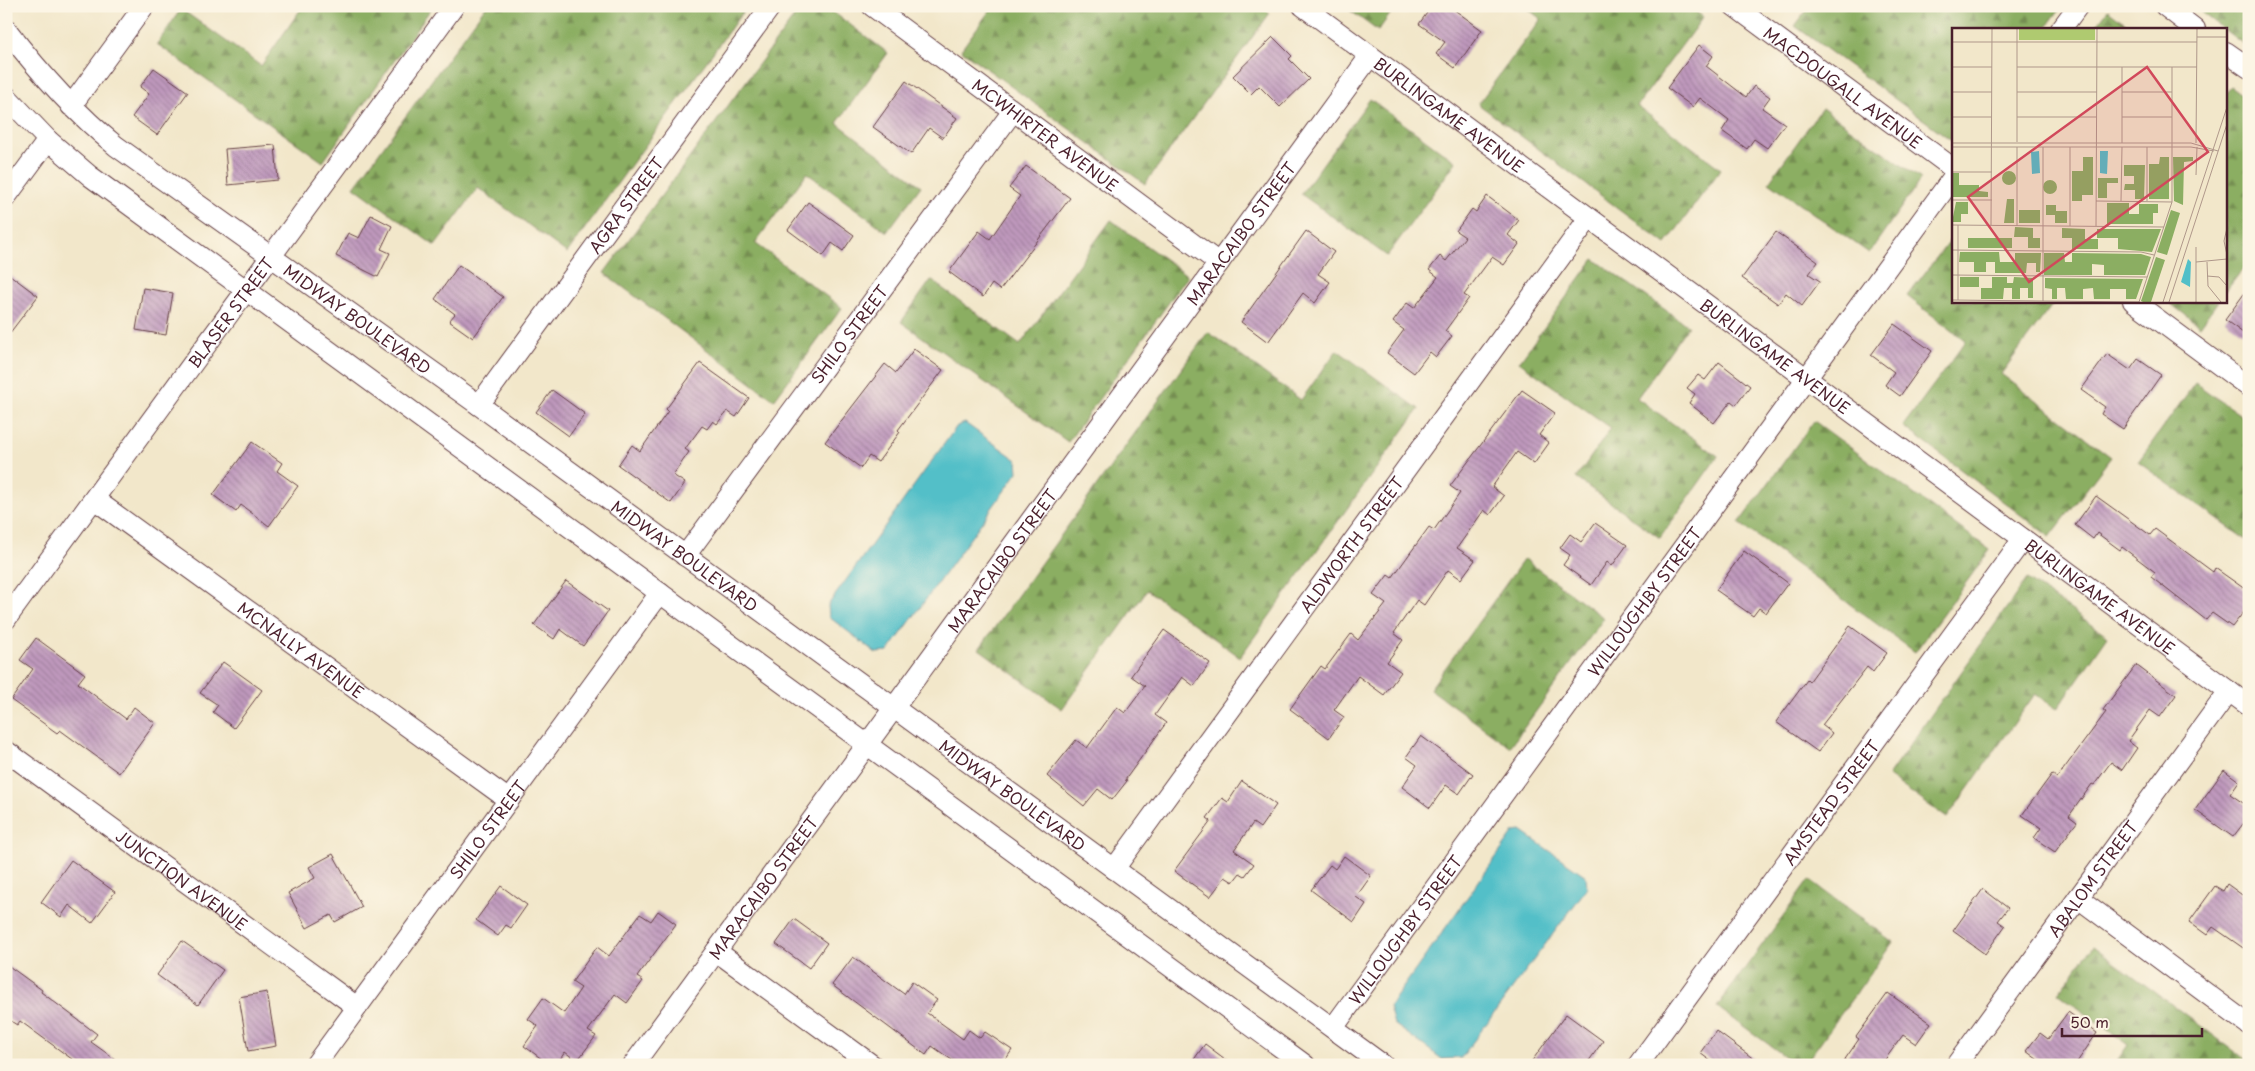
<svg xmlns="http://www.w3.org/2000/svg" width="2255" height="1071" font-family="'Playpen Sans',sans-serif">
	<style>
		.forest { fill: url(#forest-firs); stroke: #6a6646 }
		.water { fill: #52bfc8; stroke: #4e6f7a }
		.building { fill: url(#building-back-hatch) }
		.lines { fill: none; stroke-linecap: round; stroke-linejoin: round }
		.minor-casing { stroke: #633d43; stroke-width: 22 }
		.minor { stroke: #fff; stroke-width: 20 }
		.labels { text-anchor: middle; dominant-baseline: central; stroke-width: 5; stroke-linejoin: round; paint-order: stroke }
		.street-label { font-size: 16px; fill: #4a1f2b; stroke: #fcf5e5 }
		.inset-road { fill: none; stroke: #af978a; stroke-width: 1 }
		.view { fill: #d1495b; fill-opacity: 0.15; stroke: #d1495b; stroke-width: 2.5 }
		.inset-edge { fill: none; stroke: #4a1f2b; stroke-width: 2.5 }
	</style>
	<defs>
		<pattern id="forest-firs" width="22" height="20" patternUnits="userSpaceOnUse" patternTransform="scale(1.25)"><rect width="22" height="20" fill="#8bae62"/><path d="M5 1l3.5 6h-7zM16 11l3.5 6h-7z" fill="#748d51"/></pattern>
		<pattern id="building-back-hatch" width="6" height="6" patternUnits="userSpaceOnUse" patternTransform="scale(1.25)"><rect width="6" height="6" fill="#bf99bd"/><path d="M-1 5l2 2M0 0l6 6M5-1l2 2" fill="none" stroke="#9d7c9a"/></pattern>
	</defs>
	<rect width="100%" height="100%" fill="#fcf5e5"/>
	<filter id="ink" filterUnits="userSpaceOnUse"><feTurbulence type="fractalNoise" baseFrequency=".02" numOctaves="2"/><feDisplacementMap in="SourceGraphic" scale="10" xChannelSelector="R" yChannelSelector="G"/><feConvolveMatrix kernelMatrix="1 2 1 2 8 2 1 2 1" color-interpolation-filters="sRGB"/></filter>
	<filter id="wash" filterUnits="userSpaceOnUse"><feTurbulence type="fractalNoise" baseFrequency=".0096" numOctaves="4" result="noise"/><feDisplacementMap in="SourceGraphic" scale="20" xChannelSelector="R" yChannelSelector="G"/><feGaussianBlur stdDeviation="1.12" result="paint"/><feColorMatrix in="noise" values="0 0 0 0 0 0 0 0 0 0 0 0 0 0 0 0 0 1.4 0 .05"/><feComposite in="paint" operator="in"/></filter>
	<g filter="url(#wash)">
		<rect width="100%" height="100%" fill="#f2e7ca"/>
		<g class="forest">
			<path d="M 303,6 L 433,6 L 323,162 L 157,44 L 181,9 L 261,66 Z"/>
			<path d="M 486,6 L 747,6 L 567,253 L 478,188 L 435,246 L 354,187 Z"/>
			<path d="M 802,6 L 825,6 L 888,53 L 837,123 L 921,186 L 887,232 L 807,173 L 755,243 L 842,308 L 774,400 L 604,273 Z"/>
			<path d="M 993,6 L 1261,6 L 1270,13 L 1145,184 L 961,50 Z"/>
			<path d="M 1344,6 L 1396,6 L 1378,31 Z"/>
			<path d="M 1524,6 L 1689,6 L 1703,17 L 1637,106 L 1721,169 L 1666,244 L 1478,104 L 1541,19 Z"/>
			<path d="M 1810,6 L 2062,6 L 2045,29 L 1954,29 L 1954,142 L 1795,26 Z"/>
			<path d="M 2207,6 L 2249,6 L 2249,48 L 2226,31 L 2226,29 L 2223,29 L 2202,13 Z"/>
			<path d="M 2108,10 L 2133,29 L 2094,29 Z"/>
			<path d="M 2231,87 L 2249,100 L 2249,261 L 2226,291 L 2226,93 Z"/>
			<path d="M 1370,99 L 1456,162 L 1387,256 L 1301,194 Z"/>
			<path d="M 1822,108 L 1921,179 L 1869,253 L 1769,182 Z"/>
			<path d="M 1111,220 L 1188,276 L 1068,442 L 901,322 L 931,280 L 1020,345 Z"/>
			<path d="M 1954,235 L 1954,301 L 2055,301 L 2001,374 L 2111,457 L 2050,537 L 1903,426 L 1966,341 L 1907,296 Z"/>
			<path d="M 1594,259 L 1688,326 L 1637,398 L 1718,456 L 1660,538 L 1576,478 L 1611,428 L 1519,362 Z"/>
			<path d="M 2167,301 L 2218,301 L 2200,326 Z"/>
			<path d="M 1208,332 L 1301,400 L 1337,350 L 1419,409 L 1240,657 L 1147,590 L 1062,709 L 979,649 Z"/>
			<path d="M 2195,383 L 2249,421 L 2249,542 L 2138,462 Z"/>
			<path d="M 1814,421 L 1990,550 L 1915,652 L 1739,523 Z"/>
			<path d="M 1524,559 L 1604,618 L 1510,747 L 1430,689 Z"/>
			<path d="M 2027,579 L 2108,636 L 2057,709 L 2035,694 L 1947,818 L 1888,776 Z"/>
			<path d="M 1809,880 L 1893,942 L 1804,1065 L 1797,1065 L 1717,1007 Z"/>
			<path d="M 2093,946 L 2249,1062 L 2249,1065 L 2114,1065 L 2128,1045 L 2058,993 Z"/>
		</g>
		<g class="water">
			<path d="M 965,423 L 1017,460 L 1018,472 L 888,652 L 876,653 L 829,617 L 828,605 L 957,426 Z"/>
			<path d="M 1521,831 L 1586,876 L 1587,888 L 1461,1058 L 1442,1059 L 1394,1024 L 1389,1007 L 1514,832 Z"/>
		</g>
		<g id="blocks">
			<g class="building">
				<path d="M 1432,6 L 1449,6 L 1482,30 L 1455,68 L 1436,54 L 1445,42 L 1419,24 Z"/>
				<path d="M 1273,37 L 1292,56 L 1289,59 L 1309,79 L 1280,107 L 1259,86 L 1251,94 L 1233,76 Z"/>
				<path d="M 1699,45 L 1713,56 L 1706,66 L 1746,97 L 1754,86 L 1770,97 L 1762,108 L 1785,124 L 1767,148 L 1754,139 L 1747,149 L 1722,131 L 1729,120 L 1700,98 L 1693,107 L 1667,88 Z"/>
				<path d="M 154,68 L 188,92 L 157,135 L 132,117 L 149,94 L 140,87 Z"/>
				<path d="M 906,81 L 957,118 L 943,138 L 929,128 L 911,154 L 873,127 Z"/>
				<path d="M 275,145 L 278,180 L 228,185 L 225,149 Z"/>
				<path d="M 1026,166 L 1070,198 L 1000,290 L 992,284 L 983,297 L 949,272 L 979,231 L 990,239 L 1020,196 L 1009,188 Z"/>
				<path d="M 1487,196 L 1519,220 L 1508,235 L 1519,244 L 1504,265 L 1492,257 L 1464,295 L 1469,298 L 1445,331 L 1452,336 L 1436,357 L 1430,352 L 1414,373 L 1387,353 L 1404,330 L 1393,322 L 1407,303 L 1414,308 L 1438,277 L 1429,270 L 1440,256 L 1446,261 L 1465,237 L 1456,231 L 1472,209 L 1476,212 Z"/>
				<path d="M 808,202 L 854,235 L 843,251 L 832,243 L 823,256 L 788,230 Z"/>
				<path d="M 371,215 L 392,226 L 381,249 L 390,253 L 378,277 L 336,256 L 348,233 L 359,238 Z"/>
				<path d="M 1306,231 L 1334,252 L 1318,274 L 1330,282 L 1315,303 L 1303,293 L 1268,342 L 1241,322 Z"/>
				<path d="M 1776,232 L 1818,262 L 1809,274 L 1820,281 L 1802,306 L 1786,293 L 1778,304 L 1742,278 Z"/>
				<path d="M 459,265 L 503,297 L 473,338 L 449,321 L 455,314 L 435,299 Z"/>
				<path d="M 6,272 L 38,296 L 6,338 Z"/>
				<path d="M 2249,287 L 2249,325 L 2243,333 L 2225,320 Z"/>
				<path d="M 143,288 L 173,293 L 166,335 L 136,330 Z"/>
				<path d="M 1894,324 L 1932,351 L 1900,396 L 1885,385 L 1894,372 L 1871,355 Z"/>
				<path d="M 914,349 L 943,370 L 898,430 L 900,432 L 878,462 L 869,456 L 861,468 L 825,442 L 885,364 L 896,373 Z"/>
				<path d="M 2107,354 L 2130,370 L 2138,359 L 2161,375 L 2123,429 L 2101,414 L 2105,407 L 2081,390 Z"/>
				<path d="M 1719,362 L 1750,386 L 1736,405 L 1731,401 L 1714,423 L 1689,403 L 1695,394 L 1687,388 L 1698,375 L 1705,380 Z"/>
				<path d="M 700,363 L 749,398 L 736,417 L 727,411 L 717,424 L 713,421 L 707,429 L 702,426 L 685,449 L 689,452 L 673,475 L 685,483 L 671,503 L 618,465 L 632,445 L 640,451 L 668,411 L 666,409 Z"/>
				<path d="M 552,390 L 585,414 L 569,436 L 536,412 Z"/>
				<path d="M 1522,390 L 1555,413 L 1539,435 L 1549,443 L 1534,464 L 1517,452 L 1492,487 L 1504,496 L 1490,515 L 1484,510 L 1457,548 L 1475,560 L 1461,579 L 1448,570 L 1424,605 L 1417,600 L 1394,633 L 1403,640 L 1387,662 L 1401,672 L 1384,695 L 1358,676 L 1334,710 L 1344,717 L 1329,738 L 1290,709 L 1321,666 L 1325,669 L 1351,634 L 1358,640 L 1386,604 L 1373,595 L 1388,575 L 1392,578 L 1429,527 L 1434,530 L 1460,493 L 1450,486 Z"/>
				<path d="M 252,442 L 282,463 L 277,471 L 298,486 L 269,526 L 241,505 L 236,512 L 213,495 Z"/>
				<path d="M 2096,496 L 2150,535 L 2155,529 L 2213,572 L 2215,568 L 2249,592 L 2249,605 L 2232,627 L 2212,613 L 2206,620 L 2151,577 L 2155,572 L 2122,547 L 2120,550 L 2097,533 L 2093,539 L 2075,525 Z"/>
				<path d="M 1595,523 L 1627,545 L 1612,566 L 1607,562 L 1591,585 L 1563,565 L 1570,555 L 1560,548 L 1570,534 L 1581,542 Z"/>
				<path d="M 1744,551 L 1788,583 L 1766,613 L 1759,608 L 1753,616 L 1716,590 Z"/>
				<path d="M 566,581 L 608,611 L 583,646 L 560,629 L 554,639 L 534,625 Z"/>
				<path d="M 1850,626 L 1887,653 L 1873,672 L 1867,667 L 1822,725 L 1832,733 L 1818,752 L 1776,722 L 1807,680 L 1809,682 Z"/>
				<path d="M 1164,630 L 1210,663 L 1194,686 L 1182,677 L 1155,715 L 1166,723 L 1125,780 L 1127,781 L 1112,800 L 1098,789 L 1084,806 L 1047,776 L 1076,740 L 1087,748 L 1117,707 L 1125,713 L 1145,686 L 1131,676 Z"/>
				<path d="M 36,638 L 85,674 L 78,683 L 126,719 L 134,707 L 155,723 L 119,773 L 60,730 L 57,733 L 11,700 L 33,669 L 20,660 Z"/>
				<path d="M 223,662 L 262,690 L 234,728 L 213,712 L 218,705 L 200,693 Z"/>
				<path d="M 2136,665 L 2176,695 L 2160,717 L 2150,710 L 2128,741 L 2137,748 L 2122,770 L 2111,762 L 2094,785 L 2092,784 L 2069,816 L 2077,822 L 2055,852 L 2034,838 L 2041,828 L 2022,815 L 2052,774 L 2057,778 L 2106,712 L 2103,710 Z"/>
				<path d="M 1421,736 L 1473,774 L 1459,794 L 1446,785 L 1430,808 L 1402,787 L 1417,765 L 1406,757 Z"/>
				<path d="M 2224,770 L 2239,781 L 2230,794 L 2249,807 L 2249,816 L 2233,837 L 2195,810 Z"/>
				<path d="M 1242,781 L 1276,805 L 1260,828 L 1253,823 L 1234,850 L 1254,864 L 1245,876 L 1240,873 L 1233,882 L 1225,877 L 1210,897 L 1174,871 L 1211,821 L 1207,818 L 1222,798 L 1228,802 Z"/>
				<path d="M 333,854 L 362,907 L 335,922 L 331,915 L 307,928 L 288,893 L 315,878 L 309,867 Z"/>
				<path d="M 1344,856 L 1371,876 L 1356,897 L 1366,904 L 1354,922 L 1311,890 L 1330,865 L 1335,869 Z"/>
				<path d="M 71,860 L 115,892 L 92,923 L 69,905 L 61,917 L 41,902 Z"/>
				<path d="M 2227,884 L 2249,900 L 2249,952 L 2213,927 L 2207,935 L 2189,922 L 2215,886 L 2223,891 Z"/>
				<path d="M 501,886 L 527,905 L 511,928 L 506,925 L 498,936 L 476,920 Z"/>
				<path d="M 1983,889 L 2008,908 L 1998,921 L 2005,926 L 1985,954 L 1953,931 Z"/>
				<path d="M 658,911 L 676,924 L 637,977 L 643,981 L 627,1003 L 615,994 L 588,1031 L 596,1036 L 577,1061 L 565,1052 L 556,1065 L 550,1065 L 524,1046 L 538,1026 L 528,1019 L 543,998 L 564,1013 L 581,988 L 572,982 L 597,947 L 609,956 L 640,914 L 651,921 Z"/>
				<path d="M 794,919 L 827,943 L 809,968 L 776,944 Z"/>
				<path d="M 182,941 L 223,970 L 198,1005 L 157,975 Z"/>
				<path d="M 853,957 L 904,994 L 912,982 L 937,1000 L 927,1013 L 963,1039 L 969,1030 L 980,1038 L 985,1032 L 1012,1050 L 1002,1065 L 959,1065 L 932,1046 L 926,1055 L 832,985 Z"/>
				<path d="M 6,964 L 42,990 L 41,992 L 97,1034 L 91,1042 L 123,1065 L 80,1065 L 20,1021 L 17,1025 L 6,1018 Z"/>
				<path d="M 267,992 L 276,1046 L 248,1051 L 239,997 Z"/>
				<path d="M 1888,993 L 1931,1023 L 1916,1044 L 1903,1035 L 1881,1065 L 1841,1065 L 1859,1039 L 1856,1037 Z"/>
				<path d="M 2068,1012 L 2097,1033 L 2075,1065 L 2045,1065 L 2026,1051 L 2040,1033 L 2048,1039 Z"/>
				<path d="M 1566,1014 L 1603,1041 L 1586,1065 L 1529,1065 Z"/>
				<path d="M 1716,1031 L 1762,1065 L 1716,1065 L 1700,1053 Z"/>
				<path d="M 1205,1044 L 1233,1065 L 1190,1065 Z"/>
			</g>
		</g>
	</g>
	<g filter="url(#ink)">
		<use href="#blocks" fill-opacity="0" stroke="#633d43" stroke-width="1"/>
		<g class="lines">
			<defs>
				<g id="minor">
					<path id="s1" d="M 872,6 L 1219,263"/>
					<path id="s2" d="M 1303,6 L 2249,706"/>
					<path id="s3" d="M 1734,6 L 1954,169"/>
					<path d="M 2165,6 L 2195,29"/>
					<path id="s4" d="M 6,29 C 39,72 73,111 116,146 L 479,405 L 1383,1065"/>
					<path d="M 2061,29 L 2078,6"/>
					<path d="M 2226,52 L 2249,68"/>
					<path d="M 6,96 L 48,140 L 90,176 L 1305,1065"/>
					<path d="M 71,106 L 144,6"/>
					<path d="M 6,197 L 48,140"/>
					<path d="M 2133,301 L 2249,387"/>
					<path id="s5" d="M 479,405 L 771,6"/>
					<path id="s6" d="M 94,499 L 509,800"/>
					<path id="s7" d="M 685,556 L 1013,111"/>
					<path id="s8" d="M 6,619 L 454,6"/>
					<path id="s9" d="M 6,751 L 357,1007"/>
					<path id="s10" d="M 1114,869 L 1589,218"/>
					<path d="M 2078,898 L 2249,1025"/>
					<path d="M 716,951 L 872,1065"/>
					<path id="s11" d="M 1333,1028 L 1954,176"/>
					<path id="s12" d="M 315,1065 L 660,593"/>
					<path id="s13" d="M 633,1065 L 1370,56"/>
					<path id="s14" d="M 1638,1065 L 2023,539"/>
					<path id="s15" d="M 1956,1065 L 2229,691"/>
				</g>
			</defs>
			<use href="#minor" class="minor-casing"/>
			<use href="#minor" class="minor"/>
		</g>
	</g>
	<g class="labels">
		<g class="street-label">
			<text stroke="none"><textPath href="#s3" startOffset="136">MACDOUGALL AVENUE</textPath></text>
			<text stroke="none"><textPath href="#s2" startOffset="182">BURLINGAME AVENUE</textPath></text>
			<text stroke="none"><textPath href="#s1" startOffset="216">MCWHIRTER AVENUE</textPath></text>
			<text stroke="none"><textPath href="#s5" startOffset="248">AGRA STREET</textPath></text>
			<text stroke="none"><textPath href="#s13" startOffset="1030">MARACAIBO STREET</textPath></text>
			<text stroke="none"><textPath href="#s8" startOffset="380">BLASER STREET</textPath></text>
			<text stroke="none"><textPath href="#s4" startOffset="458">MIDWAY BOULEVARD</textPath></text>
			<text stroke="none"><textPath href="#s7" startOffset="276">SHILO STREET</textPath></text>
			<text stroke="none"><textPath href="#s2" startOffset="588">BURLINGAME AVENUE</textPath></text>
			<text stroke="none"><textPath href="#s10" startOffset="402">ALDWORTH STREET</textPath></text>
			<text stroke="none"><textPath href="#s4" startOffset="862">MIDWAY BOULEVARD</textPath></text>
			<text stroke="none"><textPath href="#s13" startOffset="625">MARACAIBO STREET</textPath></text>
			<text stroke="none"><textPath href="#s2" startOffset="992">BURLINGAME AVENUE</textPath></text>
			<text stroke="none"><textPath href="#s11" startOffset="528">WILLOUGHBY STREET</textPath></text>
			<text stroke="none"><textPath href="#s6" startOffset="256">MCNALLY AVENUE</textPath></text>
			<text stroke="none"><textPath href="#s4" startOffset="1268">MIDWAY BOULEVARD</textPath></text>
			<text stroke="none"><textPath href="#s14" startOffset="326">AMSTEAD STREET</textPath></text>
			<text stroke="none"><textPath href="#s12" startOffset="292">SHILO STREET</textPath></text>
			<text stroke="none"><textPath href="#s15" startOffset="231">ABALOM STREET</textPath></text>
			<text stroke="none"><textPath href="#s9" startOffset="218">JUNCTION AVENUE</textPath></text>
			<text stroke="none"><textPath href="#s13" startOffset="220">MARACAIBO STREET</textPath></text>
			<text stroke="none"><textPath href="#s11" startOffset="122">WILLOUGHBY STREET</textPath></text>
		</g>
	</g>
	<g transform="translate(1952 28)">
		<rect width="275" height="275" fill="#f2e7ca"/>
		<path d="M 131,129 L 141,129 L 141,167 L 130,167 L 130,173 L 120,173 L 120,143 L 131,143 ZM 208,129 L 217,129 L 217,171 L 197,171 L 197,136 L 207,136 ZM 221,129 L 241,129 L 241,133 L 232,134 L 231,177 L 222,173 ZM 172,137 L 193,137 L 192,171 L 183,171 L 183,162 L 172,162 L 173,156 L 182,156 L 182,148 L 172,148 ZM50 150a7 7 0 1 1 14 0a7 7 0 1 1-14 0ZM 0,145 L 7,145 L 7,157 L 27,157 L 27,163 L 36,164 L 36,169 L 0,169 ZM 146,150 L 166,150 L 166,155 L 155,155 L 155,170 L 146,170 ZM91 159a7 7 0 1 1 14 0a7 7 0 1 1-14 0ZM 55,171 L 62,171 L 62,195 L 52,195 ZM 4,174 L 16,174 L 16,186 L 9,186 L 9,194 L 0,194 ZM 155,175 L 177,175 L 177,186 L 187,186 L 187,176 L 206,176 L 206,185 L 201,185 L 201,196 L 155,196 ZM 94,177 L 104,177 L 104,183 L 115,183 L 115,195 L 103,195 L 103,187 L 94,187 ZM 67,182 L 88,182 L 88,195 L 67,195 ZM 219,182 L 228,185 L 215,227 L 205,224 ZM 63,199 L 81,200 L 81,210 L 88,210 L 88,220 L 76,220 L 76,209 L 62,209 ZM 110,200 L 133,201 L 133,211 L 146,211 L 146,221 L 120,221 L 120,210 L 110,210 ZM 145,201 L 209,201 L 200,224 L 166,221 L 166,210 L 145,210 ZM 16,210 L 60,210 L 60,220 L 16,220 ZM 8,224 L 47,224 L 48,234 L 63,234 L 63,225 L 89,225 L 88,244 L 84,244 L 84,235 L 75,235 L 74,245 L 43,245 L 43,234 L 34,234 L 34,244 L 22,244 L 22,234 L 7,234 ZM 92,225 L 112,225 L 113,234 L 120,234 L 120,225 L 189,226 L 199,229 L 193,247 L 152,247 L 152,237 L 140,236 L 140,247 L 92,247 ZM 204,229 L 213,232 L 199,274 L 191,274 L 189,273 ZM 8,249 L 27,249 L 27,259 L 8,259 ZM 40,249 L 55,249 L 55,255 L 61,255 L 62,249 L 81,250 L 81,270 L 76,270 L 76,260 L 68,260 L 68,271 L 60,271 L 60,260 L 52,260 L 51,271 L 29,271 L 29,260 L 40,260 ZM 93,250 L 191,251 L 184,271 L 174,271 L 174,261 L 158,261 L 158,271 L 142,271 L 141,260 L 131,261 L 131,271 L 114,271 L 113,260 L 105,260 L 105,271 L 100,271 L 100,261 L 93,260 Z" fill="#8bae62"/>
		<path d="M 67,1 L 143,1 L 143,12 L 67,12 Z" fill="#afca70"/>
		<path d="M 87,123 L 88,145 L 80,146 L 79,124 ZM 148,123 L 156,123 L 155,146 L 148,145 ZM 236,231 L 239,234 L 238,259 L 229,254 Z" fill="#52bfc8"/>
		<path class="inset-road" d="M 245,9 L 275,9M 0,14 L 245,14M 0,39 L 40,39M 65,39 L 245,39M 0,64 L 40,64M 65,64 L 145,64M 170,64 L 220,64M 0,89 L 40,89M 65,89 L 145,89M 170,89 L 220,89M 65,114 L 65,1M 0,115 L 239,115 L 266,123M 170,115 L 170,39M 244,115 L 245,1M 0,119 L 239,119 L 262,123M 0,144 L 40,144M 244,147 L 245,119M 0,172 L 40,172M 144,173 L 220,174M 169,173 L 170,119M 195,173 L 195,119M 0,197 L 212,199M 39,197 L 40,1M 65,198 L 65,119M 118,198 L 118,119M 144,198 L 145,1M 275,200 L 272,213 L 275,227M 244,219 L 244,274M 0,222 L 189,224 L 202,227M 244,234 L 275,231M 255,234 L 256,258 L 269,274M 0,247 L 195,249M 255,248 L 267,249 L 275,258M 0,272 L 187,274M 6,272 L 6,197M 91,273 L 91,119M 187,274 L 220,174 L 220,39M 211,274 L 275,79M 217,274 L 275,96"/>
		<path class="view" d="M 195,39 L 256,124 L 77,254 L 16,169 Z"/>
		<rect width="275" height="275" class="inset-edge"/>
	</g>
	<rect width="2255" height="1071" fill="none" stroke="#fcf5e5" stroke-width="25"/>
	<path d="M2062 1028v8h140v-8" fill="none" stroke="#4a1f2b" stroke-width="2.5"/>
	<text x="2070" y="1028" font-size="15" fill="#4a1f2b" stroke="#fcf5e5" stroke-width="4" paint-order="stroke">50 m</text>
</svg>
